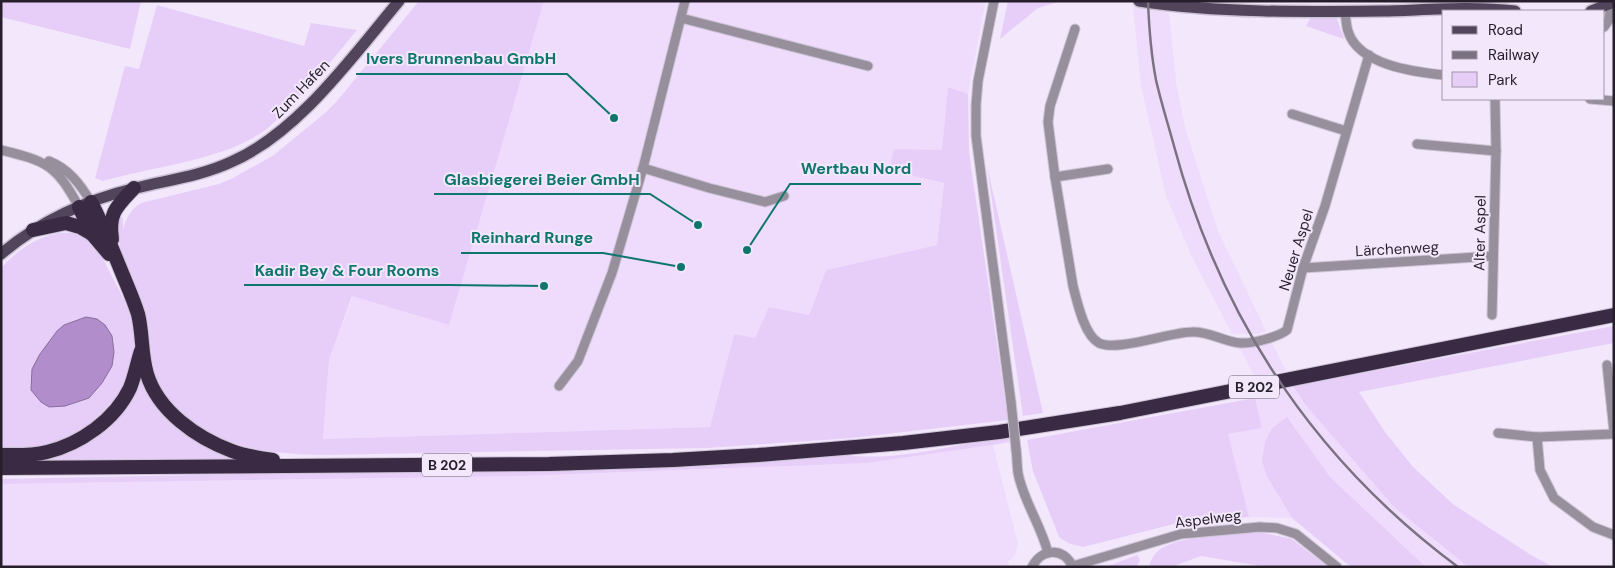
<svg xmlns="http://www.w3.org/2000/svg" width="1615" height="568" font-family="'DM Sans',sans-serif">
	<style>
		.built { fill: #efdcfd }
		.green { fill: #e7cef9; fill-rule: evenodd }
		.water { fill: #b28dcb; stroke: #886c9b }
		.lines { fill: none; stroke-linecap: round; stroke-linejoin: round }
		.minor-casing { stroke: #cdc3d6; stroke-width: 11 }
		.major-casing { stroke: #cdc3d6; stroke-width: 14 }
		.highway-casing { stroke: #cdc3d6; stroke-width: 16 }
		.minor { stroke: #978f9c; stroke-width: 9 }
		.major { stroke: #52445b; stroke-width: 11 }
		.highway { stroke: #3a2a44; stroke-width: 14 }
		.rail { stroke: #7a7181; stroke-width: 2.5 }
		.minor-bridge-casing { stroke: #cdc3d6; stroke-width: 11; stroke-linecap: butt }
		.minor-bridge { stroke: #978f9c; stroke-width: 9 }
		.labels { text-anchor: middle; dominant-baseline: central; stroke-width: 4; stroke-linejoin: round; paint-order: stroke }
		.shield { fill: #f2e7fb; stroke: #635b69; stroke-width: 1 }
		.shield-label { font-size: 14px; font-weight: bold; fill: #261f2b }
		.street-label { font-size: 15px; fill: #261f2b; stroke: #f2e7fb }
		.leader { fill: none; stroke: #0f766e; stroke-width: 2 }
		.callout-dot { fill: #0f766e; stroke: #f2e7fb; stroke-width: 2 }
		.callout-label { font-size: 16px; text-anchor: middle; font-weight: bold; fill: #0f766e; stroke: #f2e7fb; stroke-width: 4; stroke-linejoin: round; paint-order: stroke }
	</style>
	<rect width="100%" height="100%" fill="#f2e7fb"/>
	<g class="built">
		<path d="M 544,1 L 974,1 L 985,4 L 968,94 L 948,88 L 942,151 L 894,149 L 889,170 L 944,183 L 937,245 L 826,270 L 809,315 L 769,307 L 755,339 L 734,334 L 710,427 L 323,439 L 329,360 L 353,296 L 449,325 Z"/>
		<path d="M 1133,7 L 1169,13 L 1176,83 L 1186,131 L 1218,231 L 1266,331 L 1257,334 L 1232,334 L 1193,259 L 1166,196 L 1141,86 Z"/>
		<path d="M 1271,341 L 1286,371 L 1255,377 L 1239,347 L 1260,346 Z"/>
		<path d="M 1293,386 L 1304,403 L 1437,543 L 1468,567 L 1426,567 L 1331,478 L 1287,417 L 1267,478 L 1292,518 L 1249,517 L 1228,434 L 1262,428 L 1255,398 Z"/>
		<path d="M 993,445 L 1018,544 L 1015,555 L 1008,562 L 1010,567 L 1,567 L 1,484 L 521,476 L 867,463 Z"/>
	</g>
	<g class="green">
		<path d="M 1,1 L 141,1 L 130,49 L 1,17 Z"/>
		<path d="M 419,1 L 544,1 L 449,325 L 352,296 L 329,360 L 323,439 L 710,427 L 734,334 L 755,338 L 769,307 L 809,315 L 826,270 L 937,245 L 944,183 L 889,170 L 894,149 L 942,150 L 948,87 L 968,94 L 969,152 L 1008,420 L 852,438 L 707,448 L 322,455 C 274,454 228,450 189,418 C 179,410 168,400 161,388 C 151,369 147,347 141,327 C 133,296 125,266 117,235 L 118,216 L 123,218 L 123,230 C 126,218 130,210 141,203 L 219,184 L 231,179 L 274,155 L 325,113 L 337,101 Z"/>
		<path d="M 1008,1 L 1061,1 L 1038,8 L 1000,39 Z"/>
		<path d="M 157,5 L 304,46 L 311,23 L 357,30 C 337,55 316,79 294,102 C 285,111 275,123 264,131 C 221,161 153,166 103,181 L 95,178 L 125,66 L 139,69 Z"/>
		<path d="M 1313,14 L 1335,14 L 1344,39 L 1306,26 Z"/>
		<path d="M 987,166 L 1043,413 L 1023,416 Z"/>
		<path d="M 75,229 L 95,244 L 128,307 L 135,330 L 136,346 L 131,376 L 115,404 L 91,425 L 64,440 L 49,445 L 31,448 L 1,449 L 1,268 C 15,253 33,239 54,234 C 60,232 67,233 74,233 ZM 86,317 L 40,354 C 56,332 58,326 86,317 Z"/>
		<path d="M 1614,326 L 1614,343 L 1359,392 L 1385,432 L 1413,467 L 1454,505 L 1531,555 L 1553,567 L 1468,567 L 1394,507 L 1304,403 L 1293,386 Z"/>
		<path d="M 141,373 L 150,390 L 242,460 L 16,460 L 83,442 Z"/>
		<path d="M 1255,398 L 1262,428 L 1228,434 L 1249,517 L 1178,523 L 1083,547 L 1068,543 L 1059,537 L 1033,471 L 1027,440 Z"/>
		<path d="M 1287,417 L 1331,478 L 1426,567 L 1351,567 L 1292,518 L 1267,477 L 1262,461 L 1265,442 L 1272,428 Z"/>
		<path d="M 1008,436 L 1009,442 L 993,445 L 867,463 L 521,476 L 1,484 L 1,479 L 692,465 L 846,455 C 899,462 956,444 1008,436 Z"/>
		<path d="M 1260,532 L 1292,539 L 1328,567 L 1266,567 L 1201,556 L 1171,567 L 1149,567 C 1151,559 1155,552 1162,548 C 1188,534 1230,535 1260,532 Z"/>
		<path d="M 1137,555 L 1140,560 L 1137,567 L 1106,567 Z"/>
	</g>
	<path class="water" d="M 86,317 L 97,319 L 105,325 L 112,336 L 114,352 L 112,366 L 102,383 L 89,398 L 65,406 L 49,407 L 41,402 L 31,390 L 32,369 L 40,354 L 57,331 L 64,325 Z"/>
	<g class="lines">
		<defs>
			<g id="minor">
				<path d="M 994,1 L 978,81 L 976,105 L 976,136 L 1011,402"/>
				<path d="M 1345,12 C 1346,18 1346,25 1348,31 C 1358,65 1414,72 1444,75"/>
				<path d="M 681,18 L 868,66"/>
				<path d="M 1604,27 L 1609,20 L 1611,4"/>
				<path d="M 1075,29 L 1050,106 L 1048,122 L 1055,177 L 1073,286 C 1077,301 1084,335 1099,343 C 1116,352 1170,332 1192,332 C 1209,331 1224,342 1240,343 C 1252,344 1278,337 1287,330 L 1303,268 L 1325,206 L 1369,55"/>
				<path d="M 1590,99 L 1614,101"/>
				<path d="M 1292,114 L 1346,131"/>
				<path d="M 1417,144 L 1496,151"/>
				<path d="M 1,150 C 47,161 56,165 79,207"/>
				<path d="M 49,161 C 69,169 80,184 91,202"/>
				<path d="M 643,168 L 709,188 L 765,202 L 784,196"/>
				<path d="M 1055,177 L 1108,169"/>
				<path d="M 1303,268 L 1493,256"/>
				<path d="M 1492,315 L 1496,151 L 1495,99"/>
				<path d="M 1607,365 L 1614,432"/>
				<path d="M 559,386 L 578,361 L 612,273 L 643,168 L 685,1"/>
				<path d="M 1498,433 L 1537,437 L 1614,434"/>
				<path d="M 1537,437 L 1540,470 L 1554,498 L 1593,527 L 1614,535"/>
				<path d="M 1016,449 C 1017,457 1017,465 1018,473 C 1023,500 1041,525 1048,553"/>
				<path d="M 1073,566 L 1181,534 L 1260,527 L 1277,528 L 1296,534 L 1337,567"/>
				<path d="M 1032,567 C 1042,548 1063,547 1073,567"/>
			</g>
			<g id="major">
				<path d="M 1139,1 C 1218,13 1303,12 1382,11 C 1426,10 1472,6 1515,11"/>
				<path d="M 1591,11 L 1614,2"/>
				<path d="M 1,254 C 40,221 86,200 136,188 C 168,180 201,176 231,162 C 298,133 352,57 399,1"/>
			</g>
			<g id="highway">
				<path d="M 91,202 C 102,223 111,246 120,268 C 126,283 133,298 138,314 C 143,334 141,355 147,374 C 158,411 197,438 232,451 C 245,456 259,458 273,460"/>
				<path d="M 79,207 L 92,234 L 109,254"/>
				<path d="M 33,230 L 66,223 L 80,227 L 92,234"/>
				<path d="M 112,239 C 108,213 117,206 134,188"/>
				<path d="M 1,455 C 17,455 32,456 47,452 C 80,444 115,420 130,388 C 135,376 137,363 141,351"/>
				<path d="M 1,468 L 549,464 L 673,460 L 758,455 L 903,443 L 999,432 L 1120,413 L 1614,315"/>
			</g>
		</defs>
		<use href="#minor" class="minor-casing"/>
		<use href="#major" class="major-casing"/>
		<use href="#highway" class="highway-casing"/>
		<use href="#minor" class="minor"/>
		<use href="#major" class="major"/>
		<use href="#highway" class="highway"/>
		<path class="rail" d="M 1148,1 C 1149,28 1151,54 1156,80 C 1161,102 1168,124 1174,146 C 1220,317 1314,460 1458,567"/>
		<defs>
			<path id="minor-bridge" d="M 1011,402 L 1016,449"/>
		</defs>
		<use href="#minor-bridge" class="minor-bridge-casing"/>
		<use href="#minor-bridge" class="minor-bridge"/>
	</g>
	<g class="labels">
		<g class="shield">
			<rect x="1229" y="375.5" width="50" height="23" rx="4"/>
			<rect x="422" y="453.5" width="50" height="23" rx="4"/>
		</g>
		<g class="shield-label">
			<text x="1254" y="387">B 202</text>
			<text x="447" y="465">B 202</text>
		</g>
		<g class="street-label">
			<text transform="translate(301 89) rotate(-46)">Zum Hafen</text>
			<text transform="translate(1480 233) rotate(-89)">Alter Aspel</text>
			<text transform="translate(1397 249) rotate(-3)">Lärchenweg</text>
			<text transform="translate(1296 250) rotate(-73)">Neuer Aspel</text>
			<text transform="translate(1208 519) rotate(-7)">Aspelweg</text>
		</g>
	</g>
	<path class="leader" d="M614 118L567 74H356M747 250L790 184H921M698 225L650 194H434M681 267L603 253H461M544 286L449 285H244"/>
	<g class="callout-dot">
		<circle cx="614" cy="118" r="5"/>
		<circle cx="747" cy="250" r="5"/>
		<circle cx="698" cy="225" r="5"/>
		<circle cx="681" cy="267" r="5"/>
		<circle cx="544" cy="286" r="5"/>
	</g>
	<g class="callout-label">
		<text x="461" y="64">Ivers Brunnenbau GmbH</text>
		<text x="856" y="174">Wertbau Nord</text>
		<text x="542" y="185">Glasbiegerei Beier GmbH</text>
		<text x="532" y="243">Reinhard Runge</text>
		<text x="347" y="276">Kadir Bey &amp; Four Rooms</text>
	</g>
	<rect width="1615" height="568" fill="none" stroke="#261f2b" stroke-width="5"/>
	<rect x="1442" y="10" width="162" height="90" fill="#f2e7fb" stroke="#a097a8"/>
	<rect x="1452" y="26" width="25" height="8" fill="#52445b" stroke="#a097a8"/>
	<text x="1488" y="35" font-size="15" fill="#261f2b">Road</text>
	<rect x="1452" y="51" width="25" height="8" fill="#7a7181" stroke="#a097a8"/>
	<text x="1488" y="60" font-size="15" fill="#261f2b">Railway</text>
	<rect x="1452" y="72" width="25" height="15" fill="#e7cef9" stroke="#a097a8"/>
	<text x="1488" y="85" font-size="15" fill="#261f2b">Park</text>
</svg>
